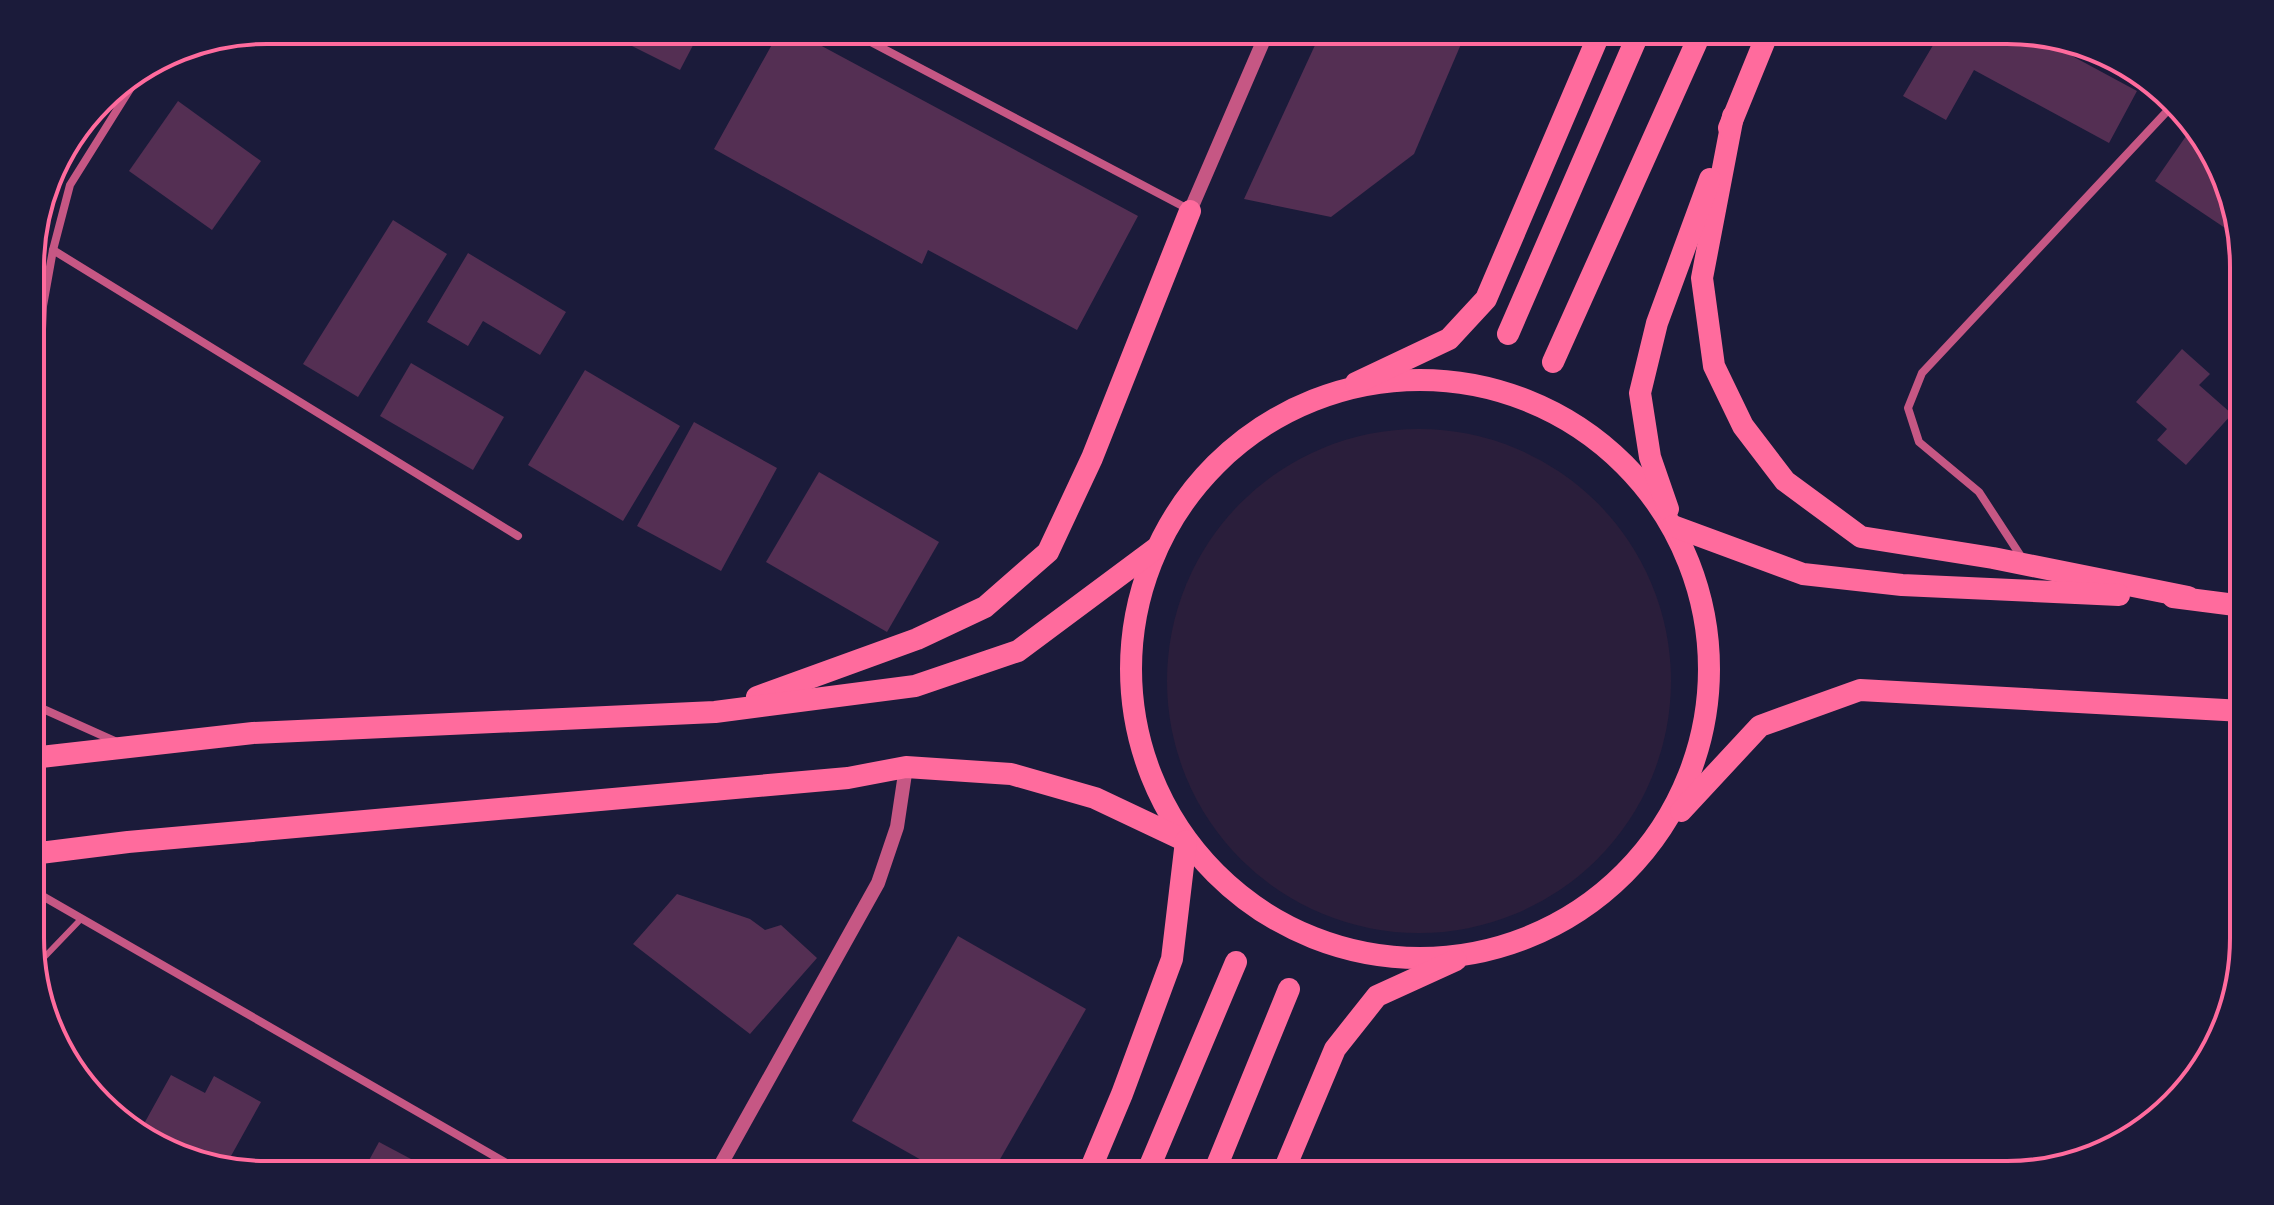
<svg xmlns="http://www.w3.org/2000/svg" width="2274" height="1205" font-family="'DejaVu Sans',sans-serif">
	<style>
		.green { fill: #2a1e3b }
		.building { fill: #542f53 }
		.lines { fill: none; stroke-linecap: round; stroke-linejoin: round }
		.service { stroke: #c65784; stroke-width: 6 }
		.minor { stroke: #c65784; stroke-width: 8 }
		.tertiary { stroke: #c65784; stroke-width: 14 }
		.trunk { stroke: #ff6b9d; stroke-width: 22 }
		.rim { fill: none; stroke: #ff6b9d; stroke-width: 4 }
	</style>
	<rect width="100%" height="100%" fill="#1b1b3a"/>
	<circle class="green" cx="1419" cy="681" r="252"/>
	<g class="building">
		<path d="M 600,30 L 701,30 L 680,70 Z"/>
		<path d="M 780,30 L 792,30 L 1138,216 L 1077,330 L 928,250 L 922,264 L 714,149 Z"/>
		<path d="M 961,30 L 992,30 L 987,42 Z"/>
		<path d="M 1322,30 L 1467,30 L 1414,154 L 1331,217 L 1244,199 Z"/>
		<path d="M 1942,30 L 2007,30 L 2037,37 L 2137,91 L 2109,143 L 1974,70 L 1946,120 L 1903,96 Z"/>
		<path d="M 178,101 L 261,161 L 212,230 L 129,171 Z"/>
		<path d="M 2193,126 L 2204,135 L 2240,231 L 2237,236 L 2155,181 Z"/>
		<path d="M 393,220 L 447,254 L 358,397 L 303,364 Z"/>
		<path d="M 468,253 L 566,312 L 540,355 L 483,321 L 468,346 L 427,322 Z"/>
		<path d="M 2182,349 L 2210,374 L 2199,385 L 2232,414 L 2186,465 L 2157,440 L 2167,429 L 2136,402 Z"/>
		<path d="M 411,363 L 504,417 L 473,470 L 380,416 Z"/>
		<path d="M 585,370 L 680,426 L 623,521 L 528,465 Z"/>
		<path d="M 694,422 L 777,468 L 721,571 L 637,526 Z"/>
		<path d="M 819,472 L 939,542 L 887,632 L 766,562 Z"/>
		<path d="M 677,894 L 750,919 L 765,930 L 781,925 L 817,958 L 750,1034 L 633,944 Z"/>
		<path d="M 958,936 L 1086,1009 L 991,1175 L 948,1175 L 852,1121 Z"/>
		<path d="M 171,1075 L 205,1093 L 214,1076 L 261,1102 L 226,1165 L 167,1151 L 140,1131 Z"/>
		<path d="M 379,1142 L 441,1175 L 361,1175 Z"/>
	</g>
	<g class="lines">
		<path class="service" d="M 32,970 L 81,919"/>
		<g class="minor">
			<path d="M 848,30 L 1190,210"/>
			<path d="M 53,250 L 518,536"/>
			<path d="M 31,445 L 39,399 L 43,306 L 53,250 L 70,185 L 142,70"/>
			<path d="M 2024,561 L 1979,492 L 1919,442 L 1908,408 L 1922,373 L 2171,107"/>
			<path d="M 32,704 L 119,743"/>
			<path d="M 32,890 L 527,1175"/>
		</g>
		<g class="tertiary">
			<path d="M 1190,211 L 1268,30"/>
			<path d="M 715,1175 L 878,883 L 897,827 L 906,767"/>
		</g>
		<g class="trunk">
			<path d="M 1733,116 L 1702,278 L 1714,366 L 1743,426 L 1785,481 L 1861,537 L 1993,558 L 2188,597"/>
			<path d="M 1729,128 L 1769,30"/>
			<path d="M 1508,334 L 1640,30"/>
			<path d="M 1553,362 L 1702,30"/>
			<circle cx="1420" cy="669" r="289"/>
			<path d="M 1356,383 L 1449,339 L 1486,299 L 1601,30"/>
			<path d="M 1668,509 L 1650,457 L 1640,393 L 1657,323 L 1710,179"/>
			<path d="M 1673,526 L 1803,574 L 1902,585 L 2119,595"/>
			<path d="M 2173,597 L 2243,606"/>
			<path d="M 757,697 L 917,639 L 985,607 L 1048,552 L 1092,458 L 1190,211"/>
			<path d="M 32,758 L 253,733 L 715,712 L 915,686 L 1018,651 L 1155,549"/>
			<path d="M 1681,811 L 1760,726 L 1860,690 L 2243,711"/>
			<path d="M 32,854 L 128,842 L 848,778 L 906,767 L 1011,774 L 1095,798 L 1186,841"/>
			<path d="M 1088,1175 L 1122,1094 L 1172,959 L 1186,841"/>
			<path d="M 1146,1175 L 1236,962"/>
			<path d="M 1213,1175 L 1289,989"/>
			<path d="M 1282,1175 L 1335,1049 L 1377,996 L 1456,960"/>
		</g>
	</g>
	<path d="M0 0H2274V1205H0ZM267 44H2007A223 223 0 0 1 2230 267V938A223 223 0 0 1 2007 1161H267A223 223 0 0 1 44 938V267A223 223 0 0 1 267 44Z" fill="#1b1b3a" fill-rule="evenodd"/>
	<path class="rim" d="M267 44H2007A223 223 0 0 1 2230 267V938A223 223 0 0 1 2007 1161H267A223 223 0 0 1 44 938V267A223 223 0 0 1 267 44Z"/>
</svg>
